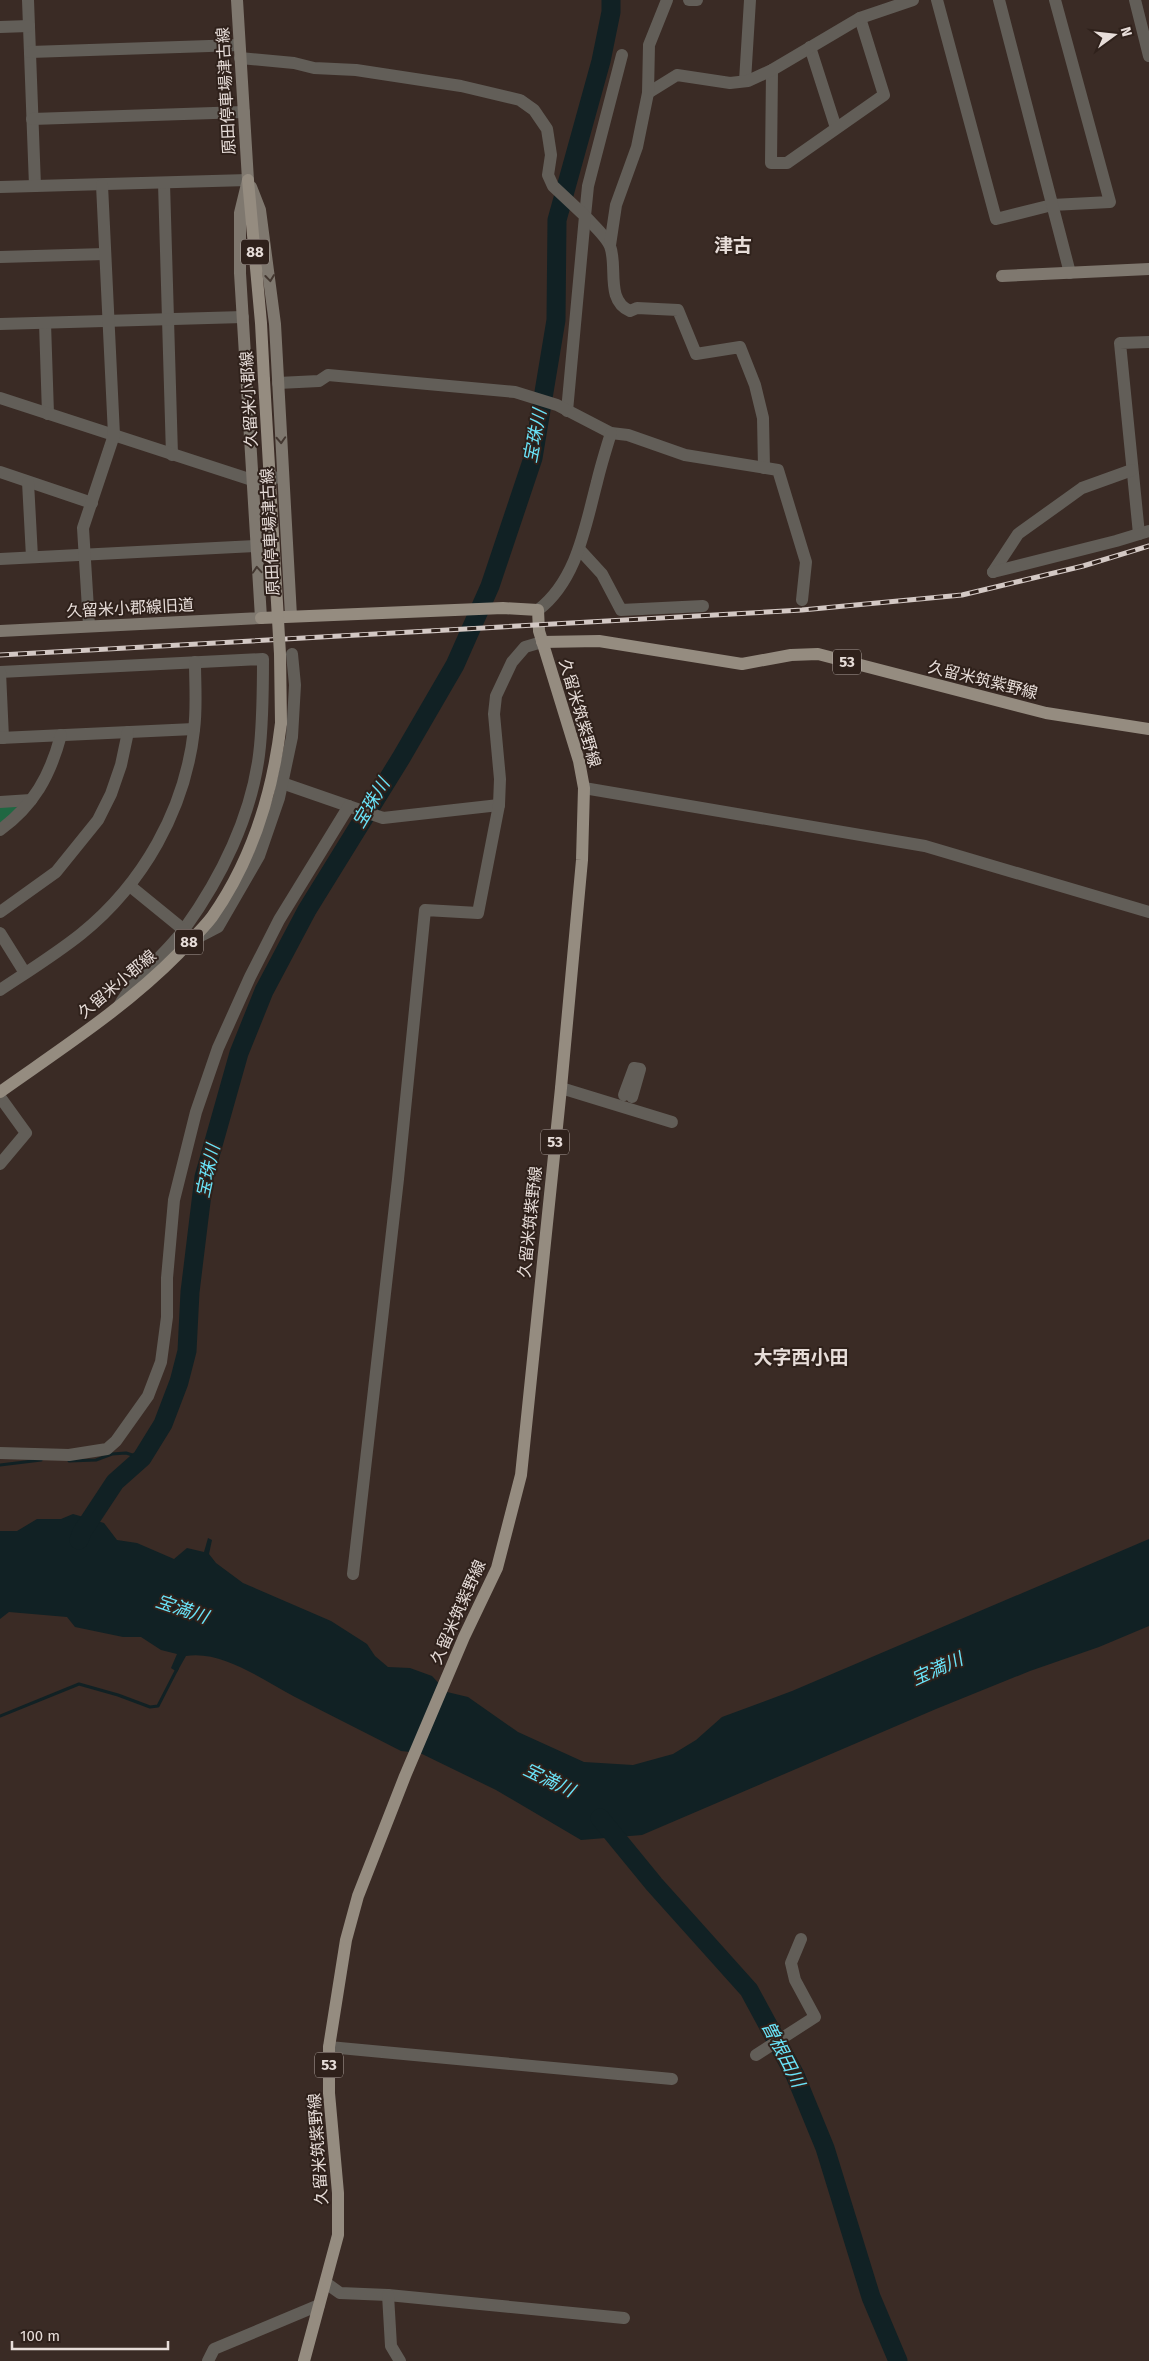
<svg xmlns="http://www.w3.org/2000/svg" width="1149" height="2361" font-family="'Fira Sans','Noto Sans JP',sans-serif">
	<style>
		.green { fill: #206742 }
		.water { fill: #112124 }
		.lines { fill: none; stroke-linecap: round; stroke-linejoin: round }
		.stream { stroke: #112124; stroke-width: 3 }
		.river { stroke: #112124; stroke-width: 19 }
		.street { stroke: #625e58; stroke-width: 12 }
		.secondary { stroke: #7f786f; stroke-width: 12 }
		.primary { stroke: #958c80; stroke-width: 12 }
		.rail-casing { stroke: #d3c8c4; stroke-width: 5 }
		.rail { stroke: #2f211b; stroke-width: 3; stroke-dasharray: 9; stroke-linecap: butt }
		.primary-bridge { stroke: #958c80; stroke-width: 12 }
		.oneway { stroke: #433730 }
		.labels { text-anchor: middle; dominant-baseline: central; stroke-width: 4; stroke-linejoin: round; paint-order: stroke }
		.shield { fill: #2f211b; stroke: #b0a5a0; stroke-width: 1 }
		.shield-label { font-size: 15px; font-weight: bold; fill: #e7ddd9 }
		.street-label { font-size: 16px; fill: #e7ddd9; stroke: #2f211b }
		.water-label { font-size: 18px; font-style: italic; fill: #6ae4f9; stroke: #2f211b }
		.quarter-label { font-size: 19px; font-weight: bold; fill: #e7ddd9; stroke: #2f211b }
	</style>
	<rect width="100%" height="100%" fill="#3a2b25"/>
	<path class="green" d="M 16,805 L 18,811 L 0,824 L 0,806 Z"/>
	<path class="water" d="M 73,1514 L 104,1523 L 117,1540 L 137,1543 L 174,1559 L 187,1548 L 204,1552 L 208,1538 L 212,1540 L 209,1554 L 216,1563 L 243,1583 L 331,1621 L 367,1644 L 375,1656 L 388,1667 L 410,1668 L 432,1676 L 447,1692 L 468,1697 L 518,1732 L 584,1762 L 633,1765 L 673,1754 L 696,1740 L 722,1717 L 792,1691 L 1149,1539 L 1149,1626 L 1099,1647 L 1030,1671 L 936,1709 L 642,1835 L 581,1840 L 496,1790 L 420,1753 L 401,1751 C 366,1733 330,1715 295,1697 C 264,1681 223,1650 186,1656 L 177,1672 L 171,1668 L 177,1654 L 161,1650 L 141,1637 L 123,1637 L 75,1627 L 67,1617 L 9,1612 L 0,1619 L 0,1531 L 17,1531 L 37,1519 L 61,1519 Z"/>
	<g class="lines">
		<g class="stream">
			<path d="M 69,1461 L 96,1460 L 112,1454 L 126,1453 L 142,1458"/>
			<path d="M 0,1465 L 41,1460"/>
			<path d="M 0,1716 L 79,1684 L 118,1695 L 150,1707 L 158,1706 L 177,1669"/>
		</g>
		<g class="river">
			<path d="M 79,1540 L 82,1532 L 115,1482 L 142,1458 L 163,1424 L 179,1382 L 187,1351 L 190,1292 L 204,1177 L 239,1053 L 264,991 L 307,910 L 401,758 L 455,665 L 490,586 L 533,458 L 556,320 L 557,220 L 601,61 L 611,12 L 611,0"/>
			<path d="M 600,1818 L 654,1884 L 749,1990 L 795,2075 L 825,2148 L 871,2297 L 898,2361"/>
		</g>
		<g class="street">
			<path d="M 28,0 L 35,186"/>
			<path d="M 689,0 L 697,0"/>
			<path d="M 937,0 L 996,219 L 1052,205 L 1110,202 L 1055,0"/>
			<path d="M 999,0 L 1070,273"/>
			<path d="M 1135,0 L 1149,56"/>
			<path d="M 0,27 L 29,26"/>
			<path d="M 810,47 L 836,128"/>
			<path d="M 30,52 L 239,45"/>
			<path d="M 622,55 L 588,186 L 585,216 C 592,224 606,236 610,246 C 618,267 605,300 630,311 L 637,308 L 678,310 L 696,354 L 740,347 L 755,385 L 763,418 L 764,468"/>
			<path d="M 240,58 L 294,63 L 314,68 L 356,70 L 461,86 L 520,100 L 534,110 L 547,129 L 551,155 L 548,175 L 553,186 L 585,216 L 567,411"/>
			<path d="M 772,70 L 771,163 L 787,163 L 884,95 L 860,18"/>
			<path d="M 745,81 L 750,0"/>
			<path d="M 648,93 L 677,75 L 730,83 L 748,81 L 772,70 L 860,18 L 913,0"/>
			<path d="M 32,119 L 244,112"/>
			<path d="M 164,183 L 172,455"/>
			<path d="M 0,187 L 248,180"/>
			<path d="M 610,245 L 616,205 L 637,147 L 648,93 L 649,45 L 667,0"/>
			<path d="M 0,257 L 105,254"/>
			<path d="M 45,323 L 48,414"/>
			<path d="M 0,324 L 243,317"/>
			<path d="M 278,383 L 319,381 L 328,375 L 515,392 L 557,405 L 611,433 L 628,435 L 685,455 L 778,470 L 806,562 L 802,600"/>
			<path d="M 0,398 L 252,480 L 283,477"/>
			<path d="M 0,472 L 92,503"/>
			<path d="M 28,482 L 32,557"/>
			<path d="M 1139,534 L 1120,343 L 1149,342"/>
			<path d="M 580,550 L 602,574 L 621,610 L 703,606"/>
			<path d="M 0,559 L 255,546"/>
			<path d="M 993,572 L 1018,534 L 1082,488 L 1132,470"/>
			<path d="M 993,572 L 1116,541 L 1149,531"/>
			<path d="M 538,610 C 577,580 585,527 597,482 C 601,465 606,449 611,433"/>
			<path d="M 89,625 L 83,528 L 114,435 L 102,185"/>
			<path d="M 0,672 L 263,659 C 263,691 263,723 259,755 C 251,817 221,878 185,928 C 165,956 135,976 119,1006"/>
			<path d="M 0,672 L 3,738"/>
			<path d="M 0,738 L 194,729"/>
			<path d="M 282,783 L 383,818 L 499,805"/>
			<path d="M 584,788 L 925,846 L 1149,912"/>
			<path d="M 0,802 L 31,800"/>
			<path d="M 0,830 C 34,805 50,776 61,735"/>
			<path d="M 130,886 L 184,930"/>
			<path d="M 0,912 L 56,872 L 98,820 L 111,794 L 121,765 L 128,732"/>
			<path d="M 0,933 L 25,973"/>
			<path d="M 193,940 L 218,927 L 259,856 L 279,798 L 292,737 L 295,685 L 292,654"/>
			<path d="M 0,990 C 27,972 56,954 81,934 C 143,884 185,810 194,730 C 197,708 195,684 195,662"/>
			<path d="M 561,1088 L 672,1122"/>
			<path d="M 624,1095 L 634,1068 L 640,1069 L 632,1097"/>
			<path d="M 0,1097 L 26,1133 L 0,1164"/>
			<path d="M 0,1453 L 69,1455 L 107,1449 L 116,1441 L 148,1396 L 161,1362 L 167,1317 L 167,1278 L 174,1200 L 196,1112 L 218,1048 L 250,977 L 279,920 L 349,806"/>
			<path d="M 353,1574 L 398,1179 L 425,910 L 478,913 L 499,805 L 500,779 L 494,714 L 496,696 L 512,662 L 525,647 L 542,642"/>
			<path d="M 329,2047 L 672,2079"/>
			<path d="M 756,2055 L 815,2017 L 795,1980 L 791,1963 L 801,1939"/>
			<path d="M 326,2283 L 340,2293 L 388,2295 L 624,2318"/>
			<path d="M 388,2295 L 391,2346 L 400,2361"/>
			<path d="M 208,2361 L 214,2349 L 319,2305"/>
		</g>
		<g class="secondary">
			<path d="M 251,187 L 260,210 L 275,324 L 291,616"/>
			<path d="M 1002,276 L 1149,269"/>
			<path d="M 0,631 L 261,618 L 240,273 L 240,213 L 248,180 L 237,0"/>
		</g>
		<g class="primary">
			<path d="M 248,180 L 261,323 L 264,380"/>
			<path d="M 261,618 L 503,608 L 538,610 L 539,631 L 579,761 L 584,788 L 582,860 L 561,1088 L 521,1475 L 497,1568 L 464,1637 L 405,1776 L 358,1896 L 346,1940 L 329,2047 L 329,2093 L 338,2193 L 338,2235 L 304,2361"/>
			<path d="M 542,642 L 599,641 L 742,664 L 791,655 L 818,654 L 1046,713 L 1149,729"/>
			<path d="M 0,1092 C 62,1048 126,1007 179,953 C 190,941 202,930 212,917 C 252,860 273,791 281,723"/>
		</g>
		<defs>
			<path id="rail" d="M 0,655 L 802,610 L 962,595 L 1083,566 L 1149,546"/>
		</defs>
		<use href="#rail" class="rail-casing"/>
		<use href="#rail" class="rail"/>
		<path class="primary-bridge" d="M 264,380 L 280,654 L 281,723"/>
	</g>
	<defs><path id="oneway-chevron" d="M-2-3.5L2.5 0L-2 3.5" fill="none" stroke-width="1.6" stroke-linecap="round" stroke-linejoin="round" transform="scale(1.25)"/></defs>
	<g class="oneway">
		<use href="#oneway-chevron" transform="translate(270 278) rotate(83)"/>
		<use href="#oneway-chevron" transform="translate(281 440) rotate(87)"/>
		<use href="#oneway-chevron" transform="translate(257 570) rotate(-94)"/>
	</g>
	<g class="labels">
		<g class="shield">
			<rect x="241" y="239.5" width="28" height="25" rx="4"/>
			<rect x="833" y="649.5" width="28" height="25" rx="4"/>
			<rect x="175" y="929.5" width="28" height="25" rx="4"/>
			<rect x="541" y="1129.5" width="28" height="25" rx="4"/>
			<rect x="315" y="2052.5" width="28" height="25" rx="4"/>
		</g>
		<g class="shield-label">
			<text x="255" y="252">88</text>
			<text x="847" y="662">53</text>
			<text x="189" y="942">88</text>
			<text x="555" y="1142">53</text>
			<text x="329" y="2065">53</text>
		</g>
		<g class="street-label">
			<text transform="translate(226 91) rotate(-93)">原田停車場津古線</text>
			<text transform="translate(249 399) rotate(-93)">久留米小郡線</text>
			<text transform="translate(270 532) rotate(-93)">原田停車場津古線</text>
			<text transform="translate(130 608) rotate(-3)">久留米小郡線旧道</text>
			<text transform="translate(983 680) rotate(14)">久留米筑紫野線</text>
			<text transform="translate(580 713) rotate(74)">久留米筑紫野線</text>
			<text transform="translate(117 984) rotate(-40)">久留米小郡線</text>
			<text transform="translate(530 1222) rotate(-84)">久留米筑紫野線</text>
			<text transform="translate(458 1612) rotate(-66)">久留米筑紫野線</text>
			<text transform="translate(318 2149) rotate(-94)">久留米筑紫野線</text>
		</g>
		<g class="water-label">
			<text transform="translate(535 436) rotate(-79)">宝珠川</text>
			<text transform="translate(371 803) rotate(-59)">宝珠川</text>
			<text transform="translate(208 1171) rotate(-78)">宝珠川</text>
			<text transform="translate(182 1609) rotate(19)">宝満川</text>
			<text transform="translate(937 1669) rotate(-24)">宝満川</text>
			<text transform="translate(549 1780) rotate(26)">宝満川</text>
			<text transform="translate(783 2054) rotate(63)">曽根田川</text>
		</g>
		<g class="quarter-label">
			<text x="733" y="245">津古</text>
			<text x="801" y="1357">大字西小田</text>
		</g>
	</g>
	<g transform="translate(1114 35) rotate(75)" stroke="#2f211b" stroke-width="4" paint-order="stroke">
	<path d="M0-4L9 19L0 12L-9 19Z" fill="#e7ddd9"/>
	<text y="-8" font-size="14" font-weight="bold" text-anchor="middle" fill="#e7ddd9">N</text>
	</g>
	<path d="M12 2341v8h156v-8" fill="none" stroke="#e7ddd9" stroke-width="2.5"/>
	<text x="20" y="2341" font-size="15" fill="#e7ddd9" stroke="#2f211b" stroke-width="4" paint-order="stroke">100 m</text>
</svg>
